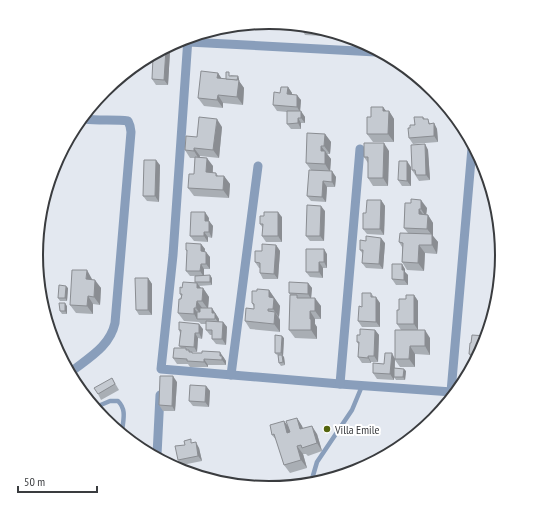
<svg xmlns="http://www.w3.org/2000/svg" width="538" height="510" font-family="'PT Sans Narrow',sans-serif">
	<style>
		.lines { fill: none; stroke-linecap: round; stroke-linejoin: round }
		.service { stroke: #899ebb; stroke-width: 4.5 }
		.minor { stroke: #899ebb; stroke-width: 9 }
		.wall { fill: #a9aeb4 }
		.shaded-wall { fill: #8a8d92 }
		.building { fill: #c5cad1; stroke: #8a8d92 }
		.poi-dot { fill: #54650e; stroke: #fff; stroke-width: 1.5 }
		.labels { text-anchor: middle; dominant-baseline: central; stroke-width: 4; stroke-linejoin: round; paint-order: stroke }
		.poi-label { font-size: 12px; fill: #3a3c3f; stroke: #fff; text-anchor: start }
		.rim { fill: none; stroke: #3a3c3f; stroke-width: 2 }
	</style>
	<rect width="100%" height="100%" fill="#e3e8f0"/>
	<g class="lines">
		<g class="service">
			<path d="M 96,407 L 110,401 L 118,401 C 127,410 123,420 122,432"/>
			<path d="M 312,479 L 317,462 L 352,410 L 362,386"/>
		</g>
		<g class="minor">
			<path d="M 188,38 L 173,255 L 161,369 L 340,384 L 452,392"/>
			<path d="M 188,42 L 376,52"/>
			<path d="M 72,371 C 90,357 110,346 115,323 L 131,132 L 130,126 L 128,121 C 116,119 98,121 85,119"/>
			<path d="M 231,375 L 258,166"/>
			<path d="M 340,384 L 360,149"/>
			<path d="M 451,392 L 472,148"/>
			<path d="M 157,455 L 160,395"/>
		</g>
	</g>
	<g class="wall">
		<path d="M 301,28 L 322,33 L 322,36 L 305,35 Z"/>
		<path d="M 170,52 L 168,85 L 156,85 L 152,79 Z"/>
		<path d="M 218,73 L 222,79 L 226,79 L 231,75 L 238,76 L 239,79 L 239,81 L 244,88 L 243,105 L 223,103 L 223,108 L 204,106 L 198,98 Z"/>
		<path d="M 288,87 L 292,93 L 292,94 L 301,100 L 300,111 L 305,117 L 305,123 L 301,123 L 301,129 L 291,129 L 287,124 L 287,112 L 277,111 L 273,105 L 280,93 Z"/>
		<path d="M 383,107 L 386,111 L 389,111 L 394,119 L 394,142 L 373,142 L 367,134 L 371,117 Z"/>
		<path d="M 423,117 L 425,119 L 431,124 L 434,123 L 437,129 L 438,142 L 413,144 L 409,138 L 410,128 Z"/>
		<path d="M 222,127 L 219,158 L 200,156 L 199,157 L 213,166 L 213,173 L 216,173 L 218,176 L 224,176 L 230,184 L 229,198 L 194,196 L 188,188 L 194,174 L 195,158 L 190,158 L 185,150 L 197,137 Z"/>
		<path d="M 325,134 L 331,142 L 330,154 L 327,154 L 331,159 L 330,171 L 336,177 L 335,187 L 327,187 L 326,202 L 311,201 L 307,196 L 311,170 L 306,163 Z"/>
		<path d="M 425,144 L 428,150 L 430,180 L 419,181 L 412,170 Z"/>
		<path d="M 389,151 L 388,186 L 373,186 L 368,178 L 368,163 L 364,157 Z"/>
		<path d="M 160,165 L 159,202 L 147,201 L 143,196 Z"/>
		<path d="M 411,167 L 411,186 L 402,186 L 398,180 Z"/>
		<path d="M 381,200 L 385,206 L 384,235 L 367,234 L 363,229 L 366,213 Z"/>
		<path d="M 405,203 L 427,208 L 426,214 L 428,215 L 433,223 L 433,236 L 438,242 L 437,254 L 425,253 L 424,271 L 407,270 L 402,262 L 402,247 L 399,242 L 408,233 L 404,228 Z"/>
		<path d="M 325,211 L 324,241 L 310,241 L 306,236 Z"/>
		<path d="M 282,217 L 282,242 L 266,242 L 262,236 L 263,228 L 260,224 Z"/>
		<path d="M 209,218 L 209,221 L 213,226 L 212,238 L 208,237 L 208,242 L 194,241 L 190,236 Z"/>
		<path d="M 385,243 L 383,269 L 366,268 L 362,263 L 363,254 L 360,250 Z"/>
		<path d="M 201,244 L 205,249 L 205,252 L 210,257 L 210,269 L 204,269 L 204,276 L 212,278 L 212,285 L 199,286 L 201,288 L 203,288 L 209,297 L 208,308 L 216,314 L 219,319 L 219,322 L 223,322 L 227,327 L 226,345 L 216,344 L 212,339 L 212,335 L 210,335 L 206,330 L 206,324 L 201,324 L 199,322 L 184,321 L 178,313 L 181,296 L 180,294 L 182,288 L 195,282 L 195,276 L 190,276 L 186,271 L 187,252 L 186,250 Z"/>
		<path d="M 276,245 L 280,251 L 278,279 L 263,279 L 260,273 L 260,268 L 259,268 L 255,262 Z"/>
		<path d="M 327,254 L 327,268 L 323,268 L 323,278 L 310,277 L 306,272 Z"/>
		<path d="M 405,269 L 405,272 L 408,275 L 408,285 L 396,285 L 392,279 Z"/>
		<path d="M 148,278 L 152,284 L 152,315 L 139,315 L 136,310 Z"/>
		<path d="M 92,279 L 92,280 L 101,288 L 100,305 L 93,304 L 93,314 L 76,313 L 70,305 Z"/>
		<path d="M 308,283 L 312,288 L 311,298 L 321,306 L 321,319 L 315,319 L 315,324 L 317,327 L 317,339 L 295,338 L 289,330 L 290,295 L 289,293 Z"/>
		<path d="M 68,288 L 67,301 L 60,301 L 58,298 Z"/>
		<path d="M 269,290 L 280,306 L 279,317 L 280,320 L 280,332 L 250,329 L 245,321 L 254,309 L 254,307 L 252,303 L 257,291 Z"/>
		<path d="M 371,293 L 374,297 L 380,303 L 380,327 L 362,327 L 358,321 L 362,307 Z"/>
		<path d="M 414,295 L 418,301 L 418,330 L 401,330 L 397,324 L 399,310 L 406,299 Z"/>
		<path d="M 67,306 L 67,314 L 62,314 L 60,311 Z"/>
		<path d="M 203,329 L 202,339 L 198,338 L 197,352 L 190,352 L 193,353 L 224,357 L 224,358 L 226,361 L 226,365 L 208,365 L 208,367 L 190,367 L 188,364 L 177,364 L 173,358 L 181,348 L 179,346 L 180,333 L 179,330 Z"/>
		<path d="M 375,330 L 379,335 L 378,362 L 371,362 L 371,363 L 362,363 L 358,357 L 359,345 L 357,342 L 360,335 Z"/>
		<path d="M 395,330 L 430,338 L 430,355 L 415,354 L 415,367 L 400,367 L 395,360 L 395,368 L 406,371 L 405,380 L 396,380 L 394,377 L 394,380 L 377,379 L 373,373 L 395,358 Z"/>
		<path d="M 486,336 L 473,361 L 469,354 L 471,343 Z"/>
		<path d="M 284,338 L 283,356 L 284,357 L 285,365 L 281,366 L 279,363 L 278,355 L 277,355 L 275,353 Z"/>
		<path d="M 112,378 L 119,390 L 101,400 L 98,394 Z"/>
		<path d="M 177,382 L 175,411 L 163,411 L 159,405 Z"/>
		<path d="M 206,386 L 210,391 L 209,407 L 193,406 L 189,401 Z"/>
		<path d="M 297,418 L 302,426 L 303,429 L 317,434 L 322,451 L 308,456 L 306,454 L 303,454 L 307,468 L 290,473 L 284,465 L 277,441 L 272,435 L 284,421 L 288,426 Z"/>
		<path d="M 193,443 L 199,448 L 202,461 L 182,465 L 178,460 Z"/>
	</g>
	<g class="shaded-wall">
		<path d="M 319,32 L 322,33 L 322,36 Z"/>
		<path d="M 167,48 L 170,52 L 168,85 L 164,80 L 166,49 Z"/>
		<path d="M 218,73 L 223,81 L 217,78 Z"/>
		<path d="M 238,76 L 239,79 L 239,81 L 244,88 L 243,105 L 237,97 Z"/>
		<path d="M 288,87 L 292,93 L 291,99 L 287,94 Z"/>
		<path d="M 218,95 L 223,103 L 223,108 L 217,100 Z"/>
		<path d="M 297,95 L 301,100 L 300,112 L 297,107 Z"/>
		<path d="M 383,107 L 389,115 L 389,111 L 394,119 L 394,142 L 388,134 L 383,111 Z"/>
		<path d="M 301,111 L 305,117 L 305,123 L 301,118 Z"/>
		<path d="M 298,118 L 301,123 L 301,129 L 298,123 Z"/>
		<path d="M 217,119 L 222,127 L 219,158 L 213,150 Z"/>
		<path d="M 434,123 L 437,129 L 438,142 L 434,136 Z"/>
		<path d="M 325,134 L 331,142 L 330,154 L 324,146 Z"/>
		<path d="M 384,143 L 389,151 L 388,186 L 383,178 Z"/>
		<path d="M 425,144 L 428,150 L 430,180 L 426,175 Z"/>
		<path d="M 321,146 L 331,159 L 330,172 L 325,164 L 321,151 Z"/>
		<path d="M 194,148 L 200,156 L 199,159 L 194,151 Z"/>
		<path d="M 207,158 L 213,166 L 212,180 L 206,172 Z"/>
		<path d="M 156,160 L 160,165 L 159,202 L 155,196 Z"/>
		<path d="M 407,161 L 411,167 L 411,186 L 407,181 Z"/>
		<path d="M 332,171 L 336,177 L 335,187 L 332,182 Z"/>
		<path d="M 224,176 L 230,184 L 229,198 L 223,190 Z"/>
		<path d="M 323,181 L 327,187 L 326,202 L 322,197 Z"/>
		<path d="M 381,200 L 385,206 L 384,235 L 380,229 Z"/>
		<path d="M 421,200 L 427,208 L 426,217 L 421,209 Z"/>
		<path d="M 321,206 L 325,211 L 324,241 L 320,236 Z"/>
		<path d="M 419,209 L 425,217 L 419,214 Z"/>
		<path d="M 205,212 L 209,218 L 208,226 L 205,221 Z"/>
		<path d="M 278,212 L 282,217 L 282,242 L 278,236 Z"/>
		<path d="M 428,215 L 433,223 L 433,236 L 438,242 L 437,254 L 432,245 L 432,235 L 427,229 Z"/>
		<path d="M 209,221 L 213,226 L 212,238 L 209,232 Z"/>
		<path d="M 204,232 L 208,237 L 208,242 L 204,236 Z"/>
		<path d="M 381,238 L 385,243 L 383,269 L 379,264 Z"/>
		<path d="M 201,244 L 205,249 L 204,257 L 201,251 Z"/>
		<path d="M 276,245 L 280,251 L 278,279 L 274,274 Z"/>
		<path d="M 419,245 L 425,253 L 424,271 L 418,263 Z"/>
		<path d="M 324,249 L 327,254 L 327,268 L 324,262 Z"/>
		<path d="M 206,252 L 210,257 L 210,269 L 206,264 Z"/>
		<path d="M 319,262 L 323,268 L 323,278 L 319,272 Z"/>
		<path d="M 201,264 L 204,269 L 204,277 L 200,271 Z"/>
		<path d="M 402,264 L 405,269 L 405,272 L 408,275 L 408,285 L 404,280 L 402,270 Z"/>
		<path d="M 87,270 L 92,279 L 92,287 L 86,279 Z"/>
		<path d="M 210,275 L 212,278 L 212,285 L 210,282 Z"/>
		<path d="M 148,278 L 152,284 L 152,315 L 148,310 Z"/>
		<path d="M 95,280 L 101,288 L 100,305 L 94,297 Z"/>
		<path d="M 197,283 L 203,291 L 197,288 Z"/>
		<path d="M 308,283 L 312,288 L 311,299 L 308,294 Z"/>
		<path d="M 66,286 L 68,288 L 67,301 L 65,298 Z"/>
		<path d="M 203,288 L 209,297 L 208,309 L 202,301 Z"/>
		<path d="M 269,290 L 280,306 L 279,317 L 273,309 L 269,297 Z"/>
		<path d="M 414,295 L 418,301 L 418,330 L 414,324 Z"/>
		<path d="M 88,296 L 93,304 L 93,314 L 87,306 Z"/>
		<path d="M 376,297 L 380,303 L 380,327 L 376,322 Z"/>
		<path d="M 315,298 L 321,306 L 321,319 L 315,311 Z"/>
		<path d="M 197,301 L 203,309 L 202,316 L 196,308 Z"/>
		<path d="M 65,303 L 67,306 L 67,314 L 65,311 Z"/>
		<path d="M 194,308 L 200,316 L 197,319 L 194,314 Z"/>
		<path d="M 212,308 L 219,319 L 219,324 L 212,313 Z"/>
		<path d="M 310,311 L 315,319 L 315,324 L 317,327 L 317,339 L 311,330 L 310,319 Z"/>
		<path d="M 275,312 L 280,320 L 280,332 L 274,324 Z"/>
		<path d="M 223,322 L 227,327 L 226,345 L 222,339 Z"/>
		<path d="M 199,324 L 203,329 L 202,339 L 199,333 Z"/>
		<path d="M 375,330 L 379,335 L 378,362 L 374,356 Z"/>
		<path d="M 425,330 L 430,338 L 430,355 L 425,346 Z"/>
		<path d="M 195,333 L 198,338 L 197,352 L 194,347 Z"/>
		<path d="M 282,336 L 284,338 L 283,356 L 281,353 Z"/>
		<path d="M 410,346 L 415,354 L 415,367 L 409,359 Z"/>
		<path d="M 220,352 L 226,361 L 226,365 L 222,360 L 220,356 Z"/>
		<path d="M 392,353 L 395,359 L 394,380 L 390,374 Z"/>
		<path d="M 282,355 L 284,357 L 285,365 L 283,362 Z"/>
		<path d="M 368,356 L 371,362 L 371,363 L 368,358 Z"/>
		<path d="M 204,359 L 208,365 L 208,367 L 204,362 Z"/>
		<path d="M 404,369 L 406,371 L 405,380 L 403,377 Z"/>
		<path d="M 173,376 L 177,382 L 175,411 L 172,406 Z"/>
		<path d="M 206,386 L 210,391 L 209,407 L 205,402 Z"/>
		<path d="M 297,418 L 302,426 L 306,437 L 300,429 Z"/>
		<path d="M 284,421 L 290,429 L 293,441 L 287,433 Z"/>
		<path d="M 312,426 L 317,434 L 322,451 L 317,443 Z"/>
		<path d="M 196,442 L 199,448 L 202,461 L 198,456 Z"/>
		<path d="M 297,446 L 303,454 L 307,468 L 301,460 Z"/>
	</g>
	<g class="building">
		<path d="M 166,49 L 164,80 L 152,79 L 153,57 Z"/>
		<path d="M 201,71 L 218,73 L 217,78 L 239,80 L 237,97 L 218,95 L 217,100 L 198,98 Z"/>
		<path d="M 226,72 L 229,72 L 229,76 L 238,76 L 237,80 L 226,79 Z"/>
		<path d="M 281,87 L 288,87 L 287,94 L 297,95 L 297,107 L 273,105 L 274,92 L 280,93 Z"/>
		<path d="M 371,107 L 383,107 L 383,111 L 389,111 L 388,134 L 367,134 L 367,117 L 371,117 Z"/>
		<path d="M 287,111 L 301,111 L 301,118 L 298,118 L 298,123 L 287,124 Z"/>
		<path d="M 199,117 L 217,119 L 213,150 L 194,148 L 194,151 L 185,150 L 186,136 L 197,137 Z"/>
		<path d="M 414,117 L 423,117 L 423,119 L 428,119 L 429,124 L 434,123 L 434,136 L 409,138 L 408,128 L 410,128 L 410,125 L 415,125 Z"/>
		<path d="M 307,133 L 325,134 L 324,146 L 321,146 L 321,151 L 325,151 L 325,164 L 306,163 Z"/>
		<path d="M 364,143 L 384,143 L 383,178 L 368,178 L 368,157 L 364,157 Z"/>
		<path d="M 425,144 L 426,175 L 416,175 L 415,170 L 412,170 L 411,145 Z"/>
		<path d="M 195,157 L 207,158 L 206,172 L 216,173 L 216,176 L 224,176 L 223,190 L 188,188 L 189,174 L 194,174 Z"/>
		<path d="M 144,160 L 156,160 L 155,196 L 143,196 Z"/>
		<path d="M 399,161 L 407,161 L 407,181 L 398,180 Z"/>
		<path d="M 309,170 L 332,171 L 332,182 L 323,181 L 322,197 L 307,196 Z"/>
		<path d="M 411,199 L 421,200 L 421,209 L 419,209 L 419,214 L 428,215 L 427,229 L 404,228 L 405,203 L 411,203 Z"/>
		<path d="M 367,200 L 381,200 L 380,229 L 363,229 L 363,213 L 366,213 Z"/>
		<path d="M 307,205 L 321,206 L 320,236 L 306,236 Z"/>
		<path d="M 191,212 L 205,212 L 205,221 L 209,221 L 209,232 L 204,232 L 204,236 L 190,236 Z"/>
		<path d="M 264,212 L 278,212 L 278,236 L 262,236 L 263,224 L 260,224 L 260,216 L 264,216 Z"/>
		<path d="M 400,233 L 432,234 L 432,245 L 419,245 L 418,263 L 402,262 L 403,243 L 399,242 Z"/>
		<path d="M 366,236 L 381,238 L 379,264 L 362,263 L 363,250 L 360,250 L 360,240 L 366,241 Z"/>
		<path d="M 186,243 L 201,244 L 201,251 L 206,252 L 206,264 L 201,264 L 200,271 L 186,271 L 187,250 L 186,250 Z"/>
		<path d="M 262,244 L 276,245 L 274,274 L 260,273 L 260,263 L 255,262 L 255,251 L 262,251 Z"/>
		<path d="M 306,249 L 324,249 L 324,262 L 319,262 L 319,272 L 306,272 Z"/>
		<path d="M 392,264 L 402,264 L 402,270 L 404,270 L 404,280 L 392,279 Z"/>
		<path d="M 72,270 L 87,270 L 86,279 L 95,280 L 94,297 L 88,296 L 87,306 L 70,305 Z"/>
		<path d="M 210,275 L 210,282 L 195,282 L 195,276 Z"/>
		<path d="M 135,278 L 148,278 L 148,310 L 136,310 Z"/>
		<path d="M 183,282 L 197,283 L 197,288 L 203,288 L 202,301 L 197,301 L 196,308 L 194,308 L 194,314 L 178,313 L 179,299 L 181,299 L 182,294 L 180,294 L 180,287 L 182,288 Z"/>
		<path d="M 289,282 L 308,283 L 308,294 L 289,293 Z"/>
		<path d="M 59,285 L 66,286 L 65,298 L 58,298 Z"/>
		<path d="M 257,289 L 269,290 L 269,297 L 274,298 L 273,309 L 268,309 L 268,311 L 275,312 L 274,324 L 245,321 L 246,308 L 254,309 L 254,304 L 252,303 L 252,291 L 257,291 Z"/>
		<path d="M 362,293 L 371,293 L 371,297 L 376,297 L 376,322 L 358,321 L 359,306 L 362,307 Z"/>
		<path d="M 290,295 L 297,295 L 297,298 L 315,298 L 315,311 L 310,311 L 310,319 L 311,319 L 311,330 L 289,330 Z"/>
		<path d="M 406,295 L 414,295 L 414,324 L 397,324 L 397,310 L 399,310 L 399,299 L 406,299 Z"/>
		<path d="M 59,303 L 65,303 L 65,311 L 60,311 Z"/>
		<path d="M 200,308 L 212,308 L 212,313 L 215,313 L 215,319 L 197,319 L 197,312 L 200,312 Z"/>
		<path d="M 206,321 L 223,322 L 222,339 L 212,339 L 212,330 L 206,330 Z"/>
		<path d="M 179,322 L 199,324 L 199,333 L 195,333 L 194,347 L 179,346 L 181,330 L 179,330 Z"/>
		<path d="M 360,329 L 375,330 L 374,356 L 368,356 L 368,358 L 358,357 L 359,342 L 357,342 L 357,335 L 360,335 Z"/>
		<path d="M 395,330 L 425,330 L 425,346 L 410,346 L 409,359 L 395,359 Z"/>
		<path d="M 275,335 L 282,336 L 281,353 L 275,353 Z"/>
		<path d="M 472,335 L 486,336 L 484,344 L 473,361 L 474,355 L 469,354 L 470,343 L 471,343 Z"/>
		<path d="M 174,348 L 186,348 L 186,350 L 189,350 L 189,352 L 192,352 L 192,353 L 202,353 L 202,351 L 220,352 L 220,356 L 222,356 L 222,360 L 204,359 L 204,362 L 187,361 L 187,359 L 173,358 Z"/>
		<path d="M 385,353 L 392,353 L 390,374 L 373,373 L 373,363 L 384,364 Z"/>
		<path d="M 278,355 L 282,355 L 283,362 L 279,363 Z"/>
		<path d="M 394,368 L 404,369 L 403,377 L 394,377 Z"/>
		<path d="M 160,376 L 173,376 L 172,406 L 159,405 Z"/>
		<path d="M 112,378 L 115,384 L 98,394 L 94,388 Z"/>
		<path d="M 190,385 L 206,386 L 205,402 L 189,401 Z"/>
		<path d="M 297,418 L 300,429 L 312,426 L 317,443 L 302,448 L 301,445 L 297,446 L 301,460 L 284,465 L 274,434 L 272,435 L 270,425 L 284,421 L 287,433 L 290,432 L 286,421 Z"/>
		<path d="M 191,439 L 191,443 L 196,442 L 198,456 L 178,460 L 175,446 L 185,445 L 184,441 Z"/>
	</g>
	<circle class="poi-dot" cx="327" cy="429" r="4"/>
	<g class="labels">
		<g class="poi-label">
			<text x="335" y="429">Villa Emile</text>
		</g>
	</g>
	<path d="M0 0H538V510H0ZM43 255a226 226 0 1 1 452 0a226 226 0 1 1-452 0Z" fill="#fff" fill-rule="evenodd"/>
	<path class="rim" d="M43 255a226 226 0 1 1 452 0a226 226 0 1 1-452 0Z"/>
	<path d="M18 486v6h79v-6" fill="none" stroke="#3a3c3f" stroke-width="2"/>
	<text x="24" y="486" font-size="12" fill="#3a3c3f" stroke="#ffffff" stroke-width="3" paint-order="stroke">50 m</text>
</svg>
